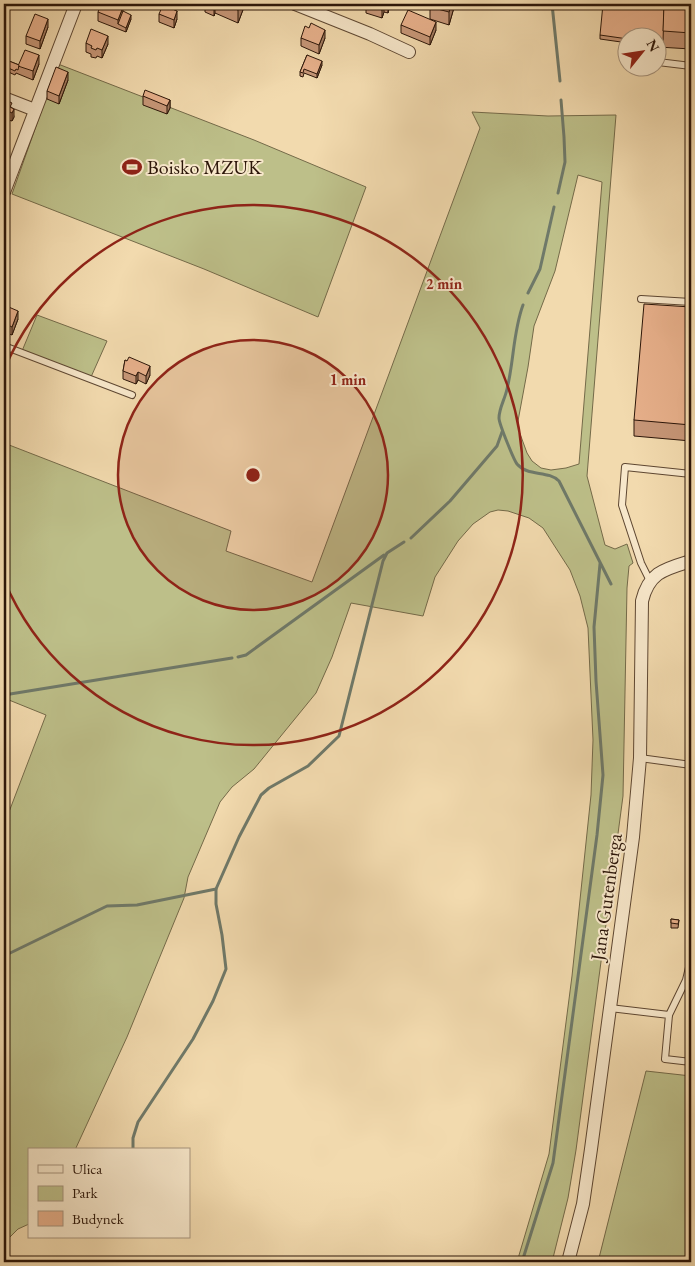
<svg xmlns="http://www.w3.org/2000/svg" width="695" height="1266" font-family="'EB Garamond',serif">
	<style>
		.green { fill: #bdbf89; stroke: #746a49; fill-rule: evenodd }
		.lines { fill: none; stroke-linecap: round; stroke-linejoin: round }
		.stream { stroke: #6f7969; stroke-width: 3 }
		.service-casing { stroke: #5e4732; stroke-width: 8 }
		.minor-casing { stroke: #5e4732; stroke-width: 14 }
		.service { stroke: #f7e7ca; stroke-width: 6 }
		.minor { stroke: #f7e7ca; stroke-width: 12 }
		.wall { fill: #c79778; stroke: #2c1609 }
		.shaded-wall { fill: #a27b61; stroke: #2c1609 }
		.building { fill: #e7b08b; stroke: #2c1609 }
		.ring { fill: none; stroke: #8f2418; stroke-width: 2.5 }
		.labels { text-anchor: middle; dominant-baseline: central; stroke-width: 4; stroke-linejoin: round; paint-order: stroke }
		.poi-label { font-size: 20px; fill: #2c1609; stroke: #f7e7ca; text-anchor: start }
		.street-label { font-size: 20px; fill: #2c1609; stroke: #f7e7ca }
		.centre { fill: #8f2418; stroke: #f7e7ca; stroke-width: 2.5 }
		.ring-label { font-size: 15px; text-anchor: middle; font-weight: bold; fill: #8f2418; stroke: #f7e7ca; stroke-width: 4; stroke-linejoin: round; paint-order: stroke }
	</style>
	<rect width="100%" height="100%" fill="#f2daae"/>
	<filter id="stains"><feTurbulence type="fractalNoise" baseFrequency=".004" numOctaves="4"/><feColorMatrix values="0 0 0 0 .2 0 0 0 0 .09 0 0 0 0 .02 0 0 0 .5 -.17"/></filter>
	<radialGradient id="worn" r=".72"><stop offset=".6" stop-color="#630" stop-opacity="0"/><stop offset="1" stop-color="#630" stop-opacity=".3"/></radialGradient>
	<g class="green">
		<path d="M 58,64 L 254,140 L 366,187 L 318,317 L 204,269 L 12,194 Z"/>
		<path d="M 472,112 L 548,116 L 616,115 L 587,476 L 605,545 L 615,549 L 627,544 L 633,563 L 629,566 L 627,588 L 623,796 L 576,1150 L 568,1198 L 552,1262 L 517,1262 L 549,1154 L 572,976 L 591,795 L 593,740 L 588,628 L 580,596 L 570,570 L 543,528 L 529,518 L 508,511 L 498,510 L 490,512 L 473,524 L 458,541 L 435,577 L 423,616 L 351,603 L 332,657 L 316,693 L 254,769 L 232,787 L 220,802 L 188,877 L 184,898 L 127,1037 L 75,1150 L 29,1150 L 29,1224 L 18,1229 L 4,1243 L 4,825 L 46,715 L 4,698 L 4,443 L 231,531 L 226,551 L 312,582 L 480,128 ZM 578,175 L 602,182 L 579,464 L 566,468 L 551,470 L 541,468 L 532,461 L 527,453 L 519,431 L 518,421 L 528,367 L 534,326 L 555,271 Z"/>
		<path d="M 37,315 L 107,341 L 91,377 L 22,351 Z"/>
		<path d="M 646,1071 L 691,1076 L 691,1262 L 598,1262 Z"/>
	</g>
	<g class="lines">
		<g class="stream">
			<path d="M 552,4 L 560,81"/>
			<path d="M 558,193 L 565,162 L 564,137 L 561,100"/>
			<path d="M 528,293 L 540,269 L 554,207"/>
			<path d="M 523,305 C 513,332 514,361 507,389 C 505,399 499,408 499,418 C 499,424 514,460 517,464 C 528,477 548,470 559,481 L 611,584"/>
			<path d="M 411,538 L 450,501 L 497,446 L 502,432"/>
			<path d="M 238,657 L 246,655 L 384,555"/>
			<path d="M 4,695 L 232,658"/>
			<path d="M 4,956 L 107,906 L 137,905 L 216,889 L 239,837 L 261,795 L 269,788 L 308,766 L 339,736 L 383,561 L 387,553 L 404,542"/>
			<path d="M 133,1150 L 133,1138 L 138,1122 L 193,1039 L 213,1001 L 226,969 L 222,935 L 216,904 L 216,889"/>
			<path d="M 522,1262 L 553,1163 L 597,835 L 603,775 L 596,681 L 594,627 L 600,564"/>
		</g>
		<defs>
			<g id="service">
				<path d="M 658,62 L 691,66"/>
				<path d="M 641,299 L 691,302"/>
				<path d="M 4,346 L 132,395"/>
				<path d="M 650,581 L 641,563 L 622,505 L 625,467 L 691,474"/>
				<path d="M 640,758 L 691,765"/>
				<path d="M 610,1008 L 669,1015 L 665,1059 L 691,1062"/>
				<path d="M 669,1015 L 686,980 L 691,959"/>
			</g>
			<g id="minor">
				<path d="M 295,4 L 370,34 L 409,52"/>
				<path d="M 4,98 L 35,110"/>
				<path d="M 4,192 L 76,4"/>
				<path d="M 568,1262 L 583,1204 L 591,1149 L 633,837 L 640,758 L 642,601 C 649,572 665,569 691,561"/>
			</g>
		</defs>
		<use href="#service" class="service-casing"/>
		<use href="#minor" class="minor-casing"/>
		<use href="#service" class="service"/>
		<use href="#minor" class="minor"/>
	</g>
	<g class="wall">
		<path d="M 205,4 L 244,4 L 244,7 L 238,23 L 215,13 L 214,16 L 205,12 Z"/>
		<path d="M 366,4 L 390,4 L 388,13 L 384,12 L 382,18 L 366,13 Z"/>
		<path d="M 431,4 L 455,4 L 449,25 L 430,19 L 430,7 Z"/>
		<path d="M 691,4 L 691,49 L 658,47 L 658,38 L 628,38 L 628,43 L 600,39 L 600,35 Z"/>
		<path d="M 123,11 L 131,19 L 126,32 L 98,21 L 98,12 Z"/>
		<path d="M 159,14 L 177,19 L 174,28 L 159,22 Z"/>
		<path d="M 401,25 L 436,30 L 430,45 L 401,33 Z"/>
		<path d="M 48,27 L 40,49 L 26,44 L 26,36 Z"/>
		<path d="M 301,38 L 325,38 L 319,54 L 301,46 Z"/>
		<path d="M 86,43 L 108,44 L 102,58 L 97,56 L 96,58 L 91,57 L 91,54 L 86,52 Z"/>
		<path d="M 307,55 L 322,65 L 317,78 L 304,73 L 303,77 L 300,76 L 300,72 Z"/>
		<path d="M 4,59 L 19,65 L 39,64 L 33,80 L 16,73 L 15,75 L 4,70 Z"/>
		<path d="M 68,80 L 59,104 L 47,99 L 47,91 Z"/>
		<path d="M 143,96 L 170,100 L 170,108 L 167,114 L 143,105 Z"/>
		<path d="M 4,99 L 12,108 L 14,117 L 12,121 L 8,120 L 7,124 L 4,123 Z"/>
		<path d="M 4,305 L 18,319 L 12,335 L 4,332 Z"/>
		<path d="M 691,307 L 691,441 L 634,436 L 634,420 Z"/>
		<path d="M 125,360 L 150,375 L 146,384 L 138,380 L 136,384 L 123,379 L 123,371 Z"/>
		<path d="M 671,919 L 679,920 L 678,928 L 671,928 Z"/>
	</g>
	<g class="shaded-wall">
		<path d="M 214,4 L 215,4 L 215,13 L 214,16 Z"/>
		<path d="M 241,4 L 244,4 L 244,7 L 238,23 L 238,10 Z"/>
		<path d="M 384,4 L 384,12 L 382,18 L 382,10 Z"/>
		<path d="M 388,4 L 390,4 L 388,13 Z"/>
		<path d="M 451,4 L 455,4 L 449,25 L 449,12 Z"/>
		<path d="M 123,7 L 123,16 L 118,24 L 118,20 Z"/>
		<path d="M 177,11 L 177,19 L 174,28 L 174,20 Z"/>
		<path d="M 131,15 L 131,19 L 126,32 L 126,28 Z"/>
		<path d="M 48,19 L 48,27 L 40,49 L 40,41 Z"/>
		<path d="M 436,22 L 436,30 L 430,45 L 430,37 Z"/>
		<path d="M 325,30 L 325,38 L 319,54 L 319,45 Z"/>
		<path d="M 108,36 L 108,44 L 102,58 L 102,50 Z"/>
		<path d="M 39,55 L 39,64 L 33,80 L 33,71 Z"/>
		<path d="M 322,61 L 322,65 L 317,78 L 317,74 Z"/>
		<path d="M 68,72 L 68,80 L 59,104 L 59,96 Z"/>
		<path d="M 170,100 L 170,108 L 167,114 L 167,106 Z"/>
		<path d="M 14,109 L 14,117 L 12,121 L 12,113 Z"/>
		<path d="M 8,111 L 8,120 L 7,124 L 7,116 Z"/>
		<path d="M 18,311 L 18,319 L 12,335 L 12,327 Z"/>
		<path d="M 150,366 L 150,375 L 146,384 L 146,376 Z"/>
		<path d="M 138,372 L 138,380 L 136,384 L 136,376 Z"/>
	</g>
	<g class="building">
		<path d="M 101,4 L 114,4 L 123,7 L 118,20 L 98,12 Z"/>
		<path d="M 222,4 L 241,4 L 238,10 Z"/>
		<path d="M 366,4 L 384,4 L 382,10 Z"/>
		<path d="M 431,4 L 451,4 L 449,12 L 430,7 Z"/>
		<path d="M 603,4 L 664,4 L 663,43 L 658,43 L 658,38 L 628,38 L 628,39 L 600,35 Z"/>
		<path d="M 664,4 L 691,4 L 691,33 L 663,31 Z"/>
		<path d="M 163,5 L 177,11 L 174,20 L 159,14 Z"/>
		<path d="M 408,10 L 436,22 L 430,37 L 401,25 Z"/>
		<path d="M 123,11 L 131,15 L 126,28 L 118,24 Z"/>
		<path d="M 35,14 L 48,19 L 40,41 L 26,36 Z"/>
		<path d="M 311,23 L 325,30 L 319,45 L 301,38 L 305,26 L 309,28 Z"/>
		<path d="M 91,29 L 108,36 L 102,50 L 97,48 L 96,50 L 91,48 L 92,46 L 86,43 Z"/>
		<path d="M 25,50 L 39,55 L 33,71 L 18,66 Z"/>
		<path d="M 307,55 L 322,61 L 317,74 L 304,69 L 303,73 L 300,72 Z"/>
		<path d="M 4,59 L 19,65 L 18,70 L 16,69 L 15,71 L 4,66 Z"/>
		<path d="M 56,67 L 68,72 L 59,96 L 47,91 Z"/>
		<path d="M 145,90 L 170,100 L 167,106 L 143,96 Z"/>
		<path d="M 4,99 L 12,103 L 10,107 L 14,109 L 12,113 L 8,111 L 7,116 L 4,115 Z"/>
		<path d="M 644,304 L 691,307 L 691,425 L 634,420 Z"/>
		<path d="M 4,305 L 18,311 L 12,327 L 4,323 Z"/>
		<path d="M 129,357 L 150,366 L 146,376 L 138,372 L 136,376 L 123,371 L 125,360 L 127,361 Z"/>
		<path d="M 671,919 L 679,920 L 678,924 L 671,923 Z"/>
	</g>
	<circle cx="253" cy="475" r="135" fill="#8f2418" fill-opacity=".12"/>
	<g class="ring">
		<circle cx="253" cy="475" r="135"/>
		<path d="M4 370A270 270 0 1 1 4 580"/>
	</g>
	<defs>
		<symbol id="stadium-bare" viewBox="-9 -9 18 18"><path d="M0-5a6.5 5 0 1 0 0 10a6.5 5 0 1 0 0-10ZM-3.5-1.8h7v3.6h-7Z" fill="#8f2418" stroke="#f7e7ca" stroke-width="2.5" paint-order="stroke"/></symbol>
	</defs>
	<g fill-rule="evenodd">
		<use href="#stadium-bare" x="118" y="153" width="28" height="28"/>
	</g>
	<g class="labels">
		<g class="poi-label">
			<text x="147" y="167">Boisko MZUK</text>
		</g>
		<g class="street-label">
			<text transform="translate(606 897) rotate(-82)">Jana Gutenberga</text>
		</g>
	</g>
	<circle cx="253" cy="475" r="8" class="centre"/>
	<g class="ring-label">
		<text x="444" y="289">2 min</text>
		<text x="348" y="385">1 min</text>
	</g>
	<rect width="695" height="1266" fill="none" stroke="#f2daae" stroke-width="20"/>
	<rect x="5" y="5" width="685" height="1256" fill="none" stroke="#2c1609" stroke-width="2.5"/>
	<rect x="10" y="10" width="675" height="1246" fill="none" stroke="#2c1609"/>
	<rect x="28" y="1148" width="162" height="90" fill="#f7e7ca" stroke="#a6937d"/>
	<rect x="38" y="1165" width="25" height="8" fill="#f7e7ca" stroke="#a6937d"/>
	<text x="72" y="1174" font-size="15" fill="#2c1609">Ulica</text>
	<rect x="38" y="1186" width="25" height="15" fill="#bdbf89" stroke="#a6937d"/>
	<text x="72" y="1198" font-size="15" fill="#2c1609">Park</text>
	<rect x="38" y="1211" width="25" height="15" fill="#e7b08b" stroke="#a6937d"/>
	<text x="72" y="1224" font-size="15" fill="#2c1609">Budynek</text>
	<g transform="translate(642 52) rotate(60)"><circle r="24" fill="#f7e7ca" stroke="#a6937d"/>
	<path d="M0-4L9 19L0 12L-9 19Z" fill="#8f2418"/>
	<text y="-8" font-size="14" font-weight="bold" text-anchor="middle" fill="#2c1609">N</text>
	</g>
	<rect width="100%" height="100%" filter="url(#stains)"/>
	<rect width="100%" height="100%" fill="url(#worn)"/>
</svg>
